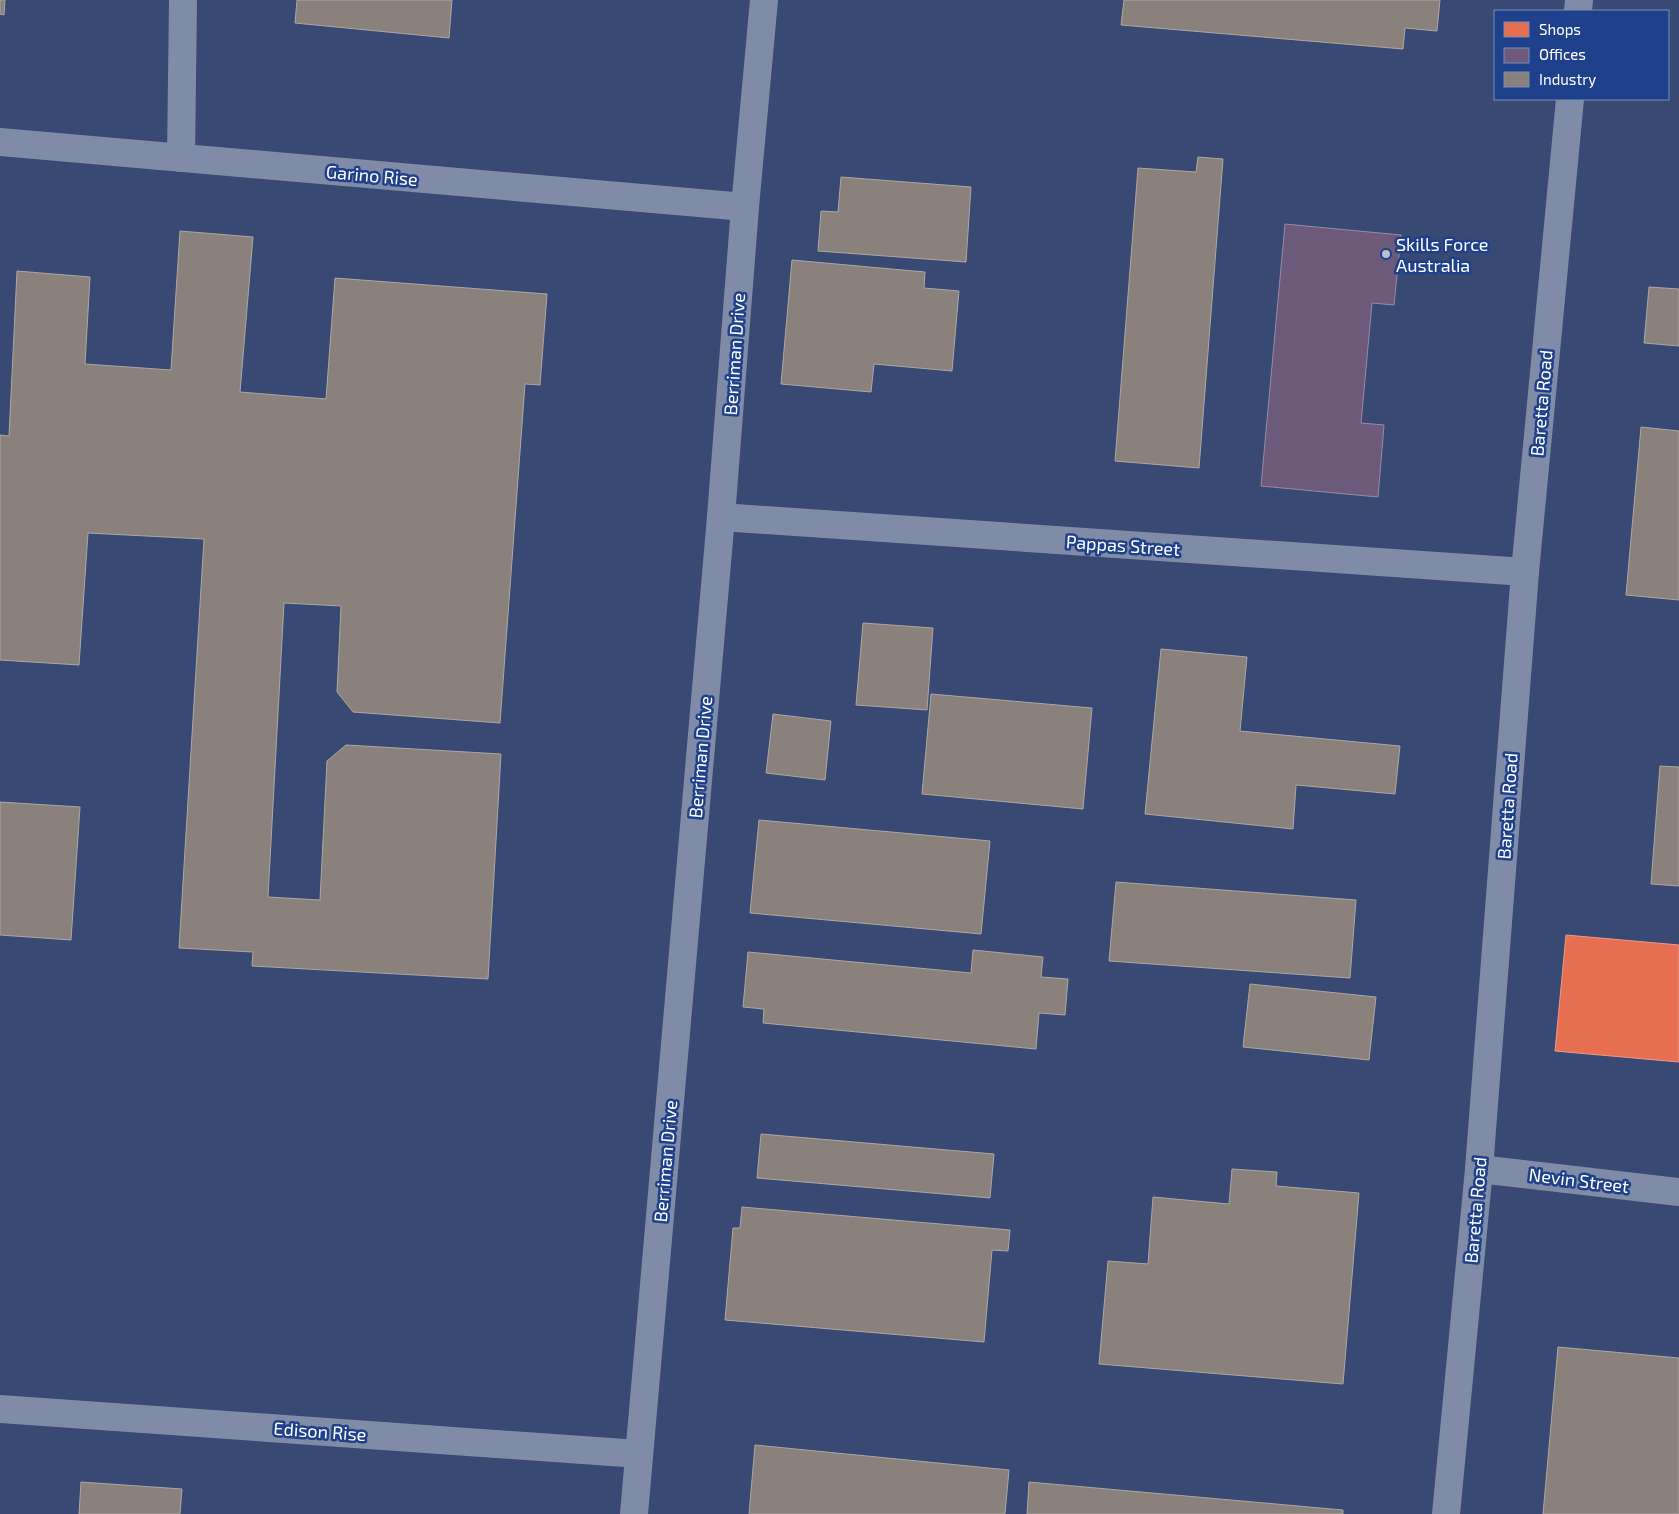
<svg xmlns="http://www.w3.org/2000/svg" width="1679" height="1514" font-family="'Exo 2',sans-serif">
	<style>
		.shops { fill: #e76f51; stroke: #ee9a85 }
		.offices { fill: #6d597a; stroke: #998ba2 }
		.industry { fill: #8a817c; stroke: #ada7a3 }
		.lines { fill: none; stroke-linecap: round; stroke-linejoin: round }
		.minor { stroke: #7f8ba7; stroke-width: 28 }
		.poi-dot { fill: #b9c0ce; stroke: #1f418c; stroke-width: 2 }
		.labels { text-anchor: middle; dominant-baseline: central; stroke-width: 5; stroke-linejoin: round; paint-order: stroke }
		.street-label { font-size: 18px; fill: #fff; stroke: #1f418c }
		.poi-label { font-size: 18px; fill: #fff; stroke: #1f418c; text-anchor: start }
	</style>
	<rect width="100%" height="100%" fill="#384a74"/>
	<path class="shops" d="M 1566,935 L 1679,945 L 1679,1062 L 1555,1051 Z"/>
	<path class="offices" d="M 1285,224 L 1401,235 L 1394,305 L 1372,303 L 1361,423 L 1384,425 L 1378,497 L 1261,486 Z"/>
	<g class="industry">
		<path d="M 0,0 L 5,0 L 4,15 L 0,14 Z"/>
		<path d="M 297,0 L 452,0 L 449,38 L 295,23 Z"/>
		<path d="M 1124,0 L 1440,0 L 1437,31 L 1405,28 L 1403,49 L 1121,25 Z"/>
		<path d="M 1198,157 L 1223,159 L 1199,468 L 1115,461 L 1138,168 L 1196,172 Z"/>
		<path d="M 841,177 L 971,187 L 966,262 L 818,251 L 821,211 L 838,212 Z"/>
		<path d="M 180,231 L 253,237 L 240,392 L 326,399 L 335,278 L 547,294 L 540,385 L 525,384 L 500,723 L 353,712 L 337,692 L 341,606 L 284,603 L 268,897 L 320,900 L 327,761 L 346,745 L 501,754 L 488,979 L 252,966 L 253,952 L 179,948 L 204,539 L 88,533 L 79,665 L 0,660 L 0,435 L 9,436 L 17,271 L 90,277 L 85,364 L 171,370 Z"/>
		<path d="M 792,260 L 925,272 L 924,288 L 959,291 L 952,371 L 874,364 L 871,392 L 781,384 Z"/>
		<path d="M 1649,287 L 1679,289 L 1679,346 L 1644,343 Z"/>
		<path d="M 1641,427 L 1679,431 L 1679,600 L 1626,595 Z"/>
		<path d="M 863,623 L 933,628 L 927,710 L 856,705 Z"/>
		<path d="M 1161,649 L 1247,657 L 1240,731 L 1400,746 L 1395,794 L 1296,785 L 1293,829 L 1145,814 Z"/>
		<path d="M 931,694 L 1092,708 L 1083,809 L 922,794 Z"/>
		<path d="M 773,714 L 831,721 L 825,780 L 766,773 Z"/>
		<path d="M 1660,766 L 1679,767 L 1679,886 L 1651,884 Z"/>
		<path d="M 0,802 L 80,807 L 71,940 L 0,935 Z"/>
		<path d="M 759,820 L 990,841 L 981,934 L 750,913 Z"/>
		<path d="M 1116,882 L 1356,900 L 1350,978 L 1109,961 Z"/>
		<path d="M 973,950 L 1043,957 L 1041,977 L 1068,979 L 1065,1015 L 1039,1013 L 1036,1049 L 763,1023 L 764,1009 L 743,1007 L 748,952 L 971,973 Z"/>
		<path d="M 1250,984 L 1376,997 L 1369,1060 L 1243,1047 Z"/>
		<path d="M 761,1134 L 994,1154 L 990,1198 L 757,1178 Z"/>
		<path d="M 1232,1169 L 1277,1172 L 1276,1186 L 1359,1193 L 1343,1384 L 1099,1364 L 1108,1261 L 1148,1264 L 1153,1197 L 1229,1204 Z"/>
		<path d="M 742,1207 L 1010,1230 L 1008,1251 L 992,1250 L 984,1342 L 725,1320 L 733,1228 L 740,1228 Z"/>
		<path d="M 1558,1347 L 1679,1358 L 1679,1514 L 1543,1514 Z"/>
		<path d="M 755,1445 L 1009,1470 L 1005,1514 L 749,1514 Z"/>
		<path d="M 81,1482 L 182,1489 L 180,1514 L 79,1514 Z"/>
		<path d="M 1029,1482 L 1343,1510 L 1343,1514 L 1027,1514 Z"/>
	</g>
	<g class="lines">
		<g class="minor">
			<path d="M 1578,11 L 1579,0"/>
			<path d="M 0,142 L 745,207"/>
			<path d="M 181,158 L 183,0"/>
			<path d="M 721,517 L 1525,572"/>
			<path d="M 1479,1169 L 1679,1192"/>
			<path d="M 0,1409 L 639,1454"/>
			<path d="M 634,1514 L 721,517 L 745,207 L 764,0"/>
			<path d="M 1446,1514 L 1479,1169 L 1525,572 L 1570,99"/>
		</g>
	</g>
	<circle class="poi-dot" cx="1386" cy="254" r="5"/>
	<g class="labels">
		<g class="street-label">
			<text transform="translate(372 175) rotate(5)">Garino Rise</text>
			<text transform="translate(734 354) rotate(-86)">Berriman Drive</text>
			<text transform="translate(1541 403) rotate(-85)">Baretta Road</text>
			<text transform="translate(1123 545) rotate(4)">Pappas Street</text>
			<text transform="translate(700 757) rotate(-85)">Berriman Drive</text>
			<text transform="translate(1507 806) rotate(-86)">Baretta Road</text>
			<text transform="translate(665 1161) rotate(-85)">Berriman Drive</text>
			<text transform="translate(1579 1180) rotate(7)">Nevin Street</text>
			<text transform="translate(1475 1210) rotate(-85)">Baretta Road</text>
			<text transform="translate(320 1431) rotate(4)">Edison Rise</text>
		</g>
		<g class="poi-label">
			<text x="1396" y="244">Skills Force<tspan x="1396" dy="21">Australia</tspan></text>
		</g>
	</g>
	<rect x="1494" y="10" width="175" height="90" fill="#1f418c" stroke="#798dba"/>
	<rect x="1504" y="22" width="25" height="15" fill="#e76f51" stroke="#798dba"/>
	<text x="1539" y="35" font-size="15" fill="#ffffff">Shops</text>
	<rect x="1504" y="48" width="25" height="15" fill="#6d597a" stroke="#798dba"/>
	<text x="1539" y="60" font-size="15" fill="#ffffff">Offices</text>
	<rect x="1504" y="72" width="25" height="15" fill="#8a817c" stroke="#798dba"/>
	<text x="1539" y="85" font-size="15" fill="#ffffff">Industry</text>
</svg>
